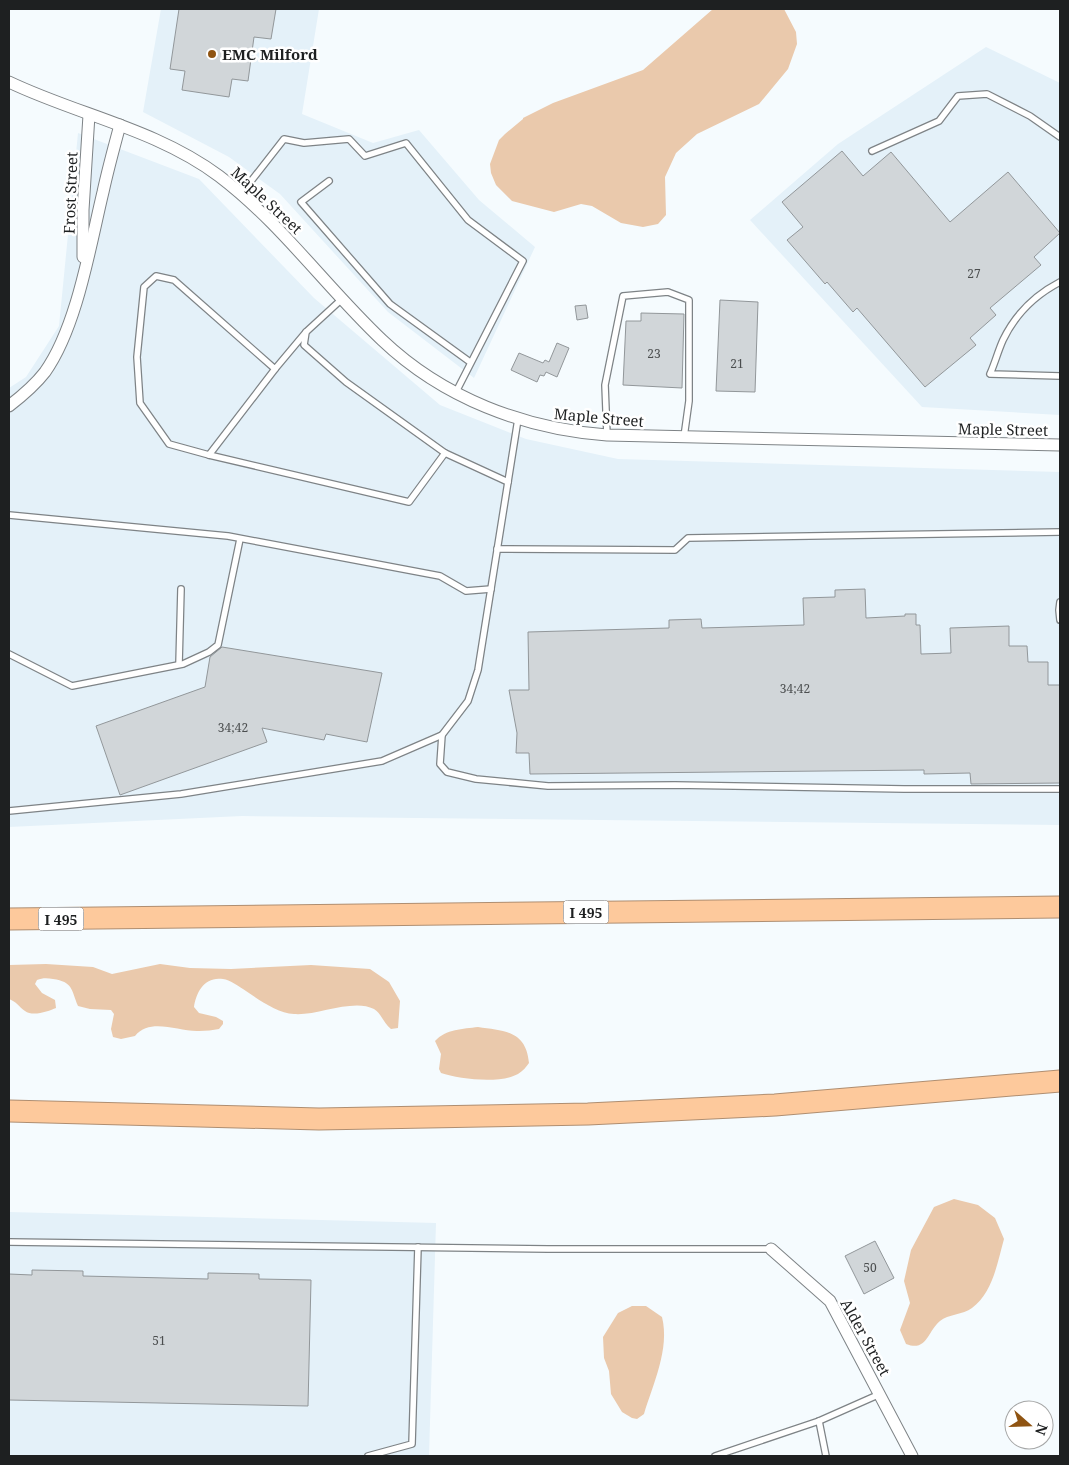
<svg xmlns="http://www.w3.org/2000/svg" width="1069" height="1465" font-family="'Noto Serif',serif">
	<style>
		.built { fill: #e4f1f9 }
		.green { fill: #eac9ac }
		.building { fill: #d1d6d9; stroke: #92979a }
		.lines { fill: none; stroke-linecap: round; stroke-linejoin: round }
		.service-casing { stroke: #7e8386; stroke-width: 8 }
		.minor-casing { stroke: #7e8386; stroke-width: 13 }
		.motorway-casing { stroke: #af8e71; stroke-width: 23 }
		.service { stroke: #fff; stroke-width: 5.5 }
		.minor { stroke: #fff; stroke-width: 11 }
		.motorway { stroke: #fdc99c; stroke-width: 21 }
		.poi-dot { fill: #8f5412; stroke: #fff; stroke-width: 2 }
		.labels { text-anchor: middle; dominant-baseline: central; stroke-width: 5; stroke-linejoin: round; paint-order: stroke }
		.number-label { font-size: 12px; fill: #4b4e4f }
		.shield { fill: #fff; stroke: #626364; stroke-width: 1 }
		.shield-label { font-size: 14px; font-weight: bold; fill: #1e2021 }
		.poi-label { font-size: 15px; font-weight: bold; fill: #1e2021; stroke: #fff; text-anchor: start }
		.street-label { font-size: 15px; fill: #1e2021; stroke: #fff }
	</style>
	<rect width="100%" height="100%" fill="#f5fbfe"/>
	<g class="built">
		<path d="M 161,9 L 319,9 L 302,114 L 373,143 L 419,130 L 479,200 L 535,247 L 474,378 L 388,312 L 280,194 L 229,157 L 143,112 Z"/>
		<path d="M 986,47 L 1060,83 L 1060,415 L 922,407 L 750,220 L 838,144 Z"/>
		<path d="M 78,133 L 199,179 L 314,298 L 440,405 L 526,439 L 618,459 L 1060,472 L 1060,825 L 242,816 L 9,827 L 9,388 L 26,377 L 59,326 Z"/>
		<path d="M 9,1212 L 436,1223 L 429,1456 L 9,1456 Z"/>
	</g>
	<g class="green">
		<path d="M 713,9 L 784,9 L 796,32 L 797,44 L 788,69 L 759,104 L 697,134 L 676,153 L 665,177 L 666,215 L 658,224 L 643,227 L 621,223 L 592,206 L 581,204 L 554,212 L 512,201 L 496,185 L 491,173 L 490,164 L 499,140 L 505,134 L 523,119 L 523,118 L 553,103 L 643,70 Z"/>
		<path d="M 46,964 L 93,967 L 112,974 L 160,964 L 190,968 L 231,969 L 311,965 L 370,969 L 389,982 L 400,1001 L 398,1028 L 391,1029 C 384,1024 381,1013 374,1009 C 353,998 317,1016 294,1014 C 277,1013 258,999 243,989 C 238,986 230,980 223,979 C 205,976 196,992 194,1007 L 199,1013 L 216,1017 L 223,1021 L 223,1024 L 219,1029 C 213,1030 206,1031 199,1031 C 178,1032 151,1017 135,1036 L 121,1039 L 113,1037 L 111,1029 L 114,1014 L 111,1010 L 90,1009 L 78,1006 C 71,989 73,982 53,979 C 47,978 42,978 37,980 L 35,984 L 42,993 L 55,1000 L 56,1008 C 49,1011 33,1017 25,1011 C 18,1006 17,1002 9,999 L 9,965 Z"/>
		<path d="M 478,1027 C 504,1031 526,1030 529,1063 C 526,1067 523,1071 518,1074 C 500,1084 459,1079 441,1073 L 439,1069 L 441,1054 L 435,1041 C 446,1029 463,1029 478,1027 Z"/>
		<path d="M 954,1199 L 978,1205 L 995,1218 L 1004,1239 C 997,1264 993,1292 972,1308 C 963,1315 948,1314 940,1321 C 927,1332 927,1352 906,1344 L 900,1330 L 910,1303 L 904,1281 L 911,1250 L 934,1207 Z"/>
		<path d="M 632,1306 L 646,1306 L 662,1317 C 670,1349 653,1384 644,1414 L 637,1419 L 632,1418 L 622,1412 L 611,1394 L 609,1371 L 604,1358 L 603,1337 L 618,1313 Z"/>
	</g>
	<g class="building">
		<path d="M 179,9 L 276,9 L 271,39 L 254,37 L 248,81 L 232,79 L 229,97 L 182,90 L 185,71 L 170,69 Z"/>
		<path d="M 842,151 L 863,176 L 891,152 L 950,222 L 1008,172 L 1060,233 L 1034,257 L 1041,265 L 990,308 L 996,315 L 970,338 L 976,345 L 925,387 L 857,308 L 853,312 L 827,282 L 825,284 L 787,240 L 803,227 L 782,202 Z"/>
		<path d="M 720,300 L 758,302 L 755,392 L 716,391 Z"/>
		<path d="M 586,305 L 588,318 L 577,320 L 575,306 Z"/>
		<path d="M 641,313 L 684,314 L 682,388 L 623,385 L 626,321 L 641,321 Z"/>
		<path d="M 557,343 L 569,348 L 557,377 L 546,372 L 544,376 L 540,375 L 537,382 L 511,370 L 519,353 L 543,363 L 545,360 L 549,362 Z"/>
		<path d="M 865,589 L 866,618 L 905,616 L 905,614 L 916,614 L 916,625 L 920,625 L 921,654 L 951,653 L 950,628 L 1009,626 L 1009,646 L 1027,646 L 1028,662 L 1048,662 L 1048,685 L 1060,685 L 1060,783 L 971,784 L 970,773 L 924,774 L 924,770 L 530,774 L 529,753 L 516,753 L 517,733 L 509,690 L 529,690 L 528,632 L 669,628 L 669,620 L 701,619 L 702,628 L 804,625 L 803,598 L 835,597 L 835,590 Z"/>
		<path d="M 222,647 L 382,673 L 367,742 L 326,734 L 324,740 L 262,728 L 267,742 L 120,795 L 96,726 L 205,687 L 210,657 Z"/>
		<path d="M 875,1241 L 894,1278 L 864,1294 L 845,1256 Z"/>
		<path d="M 32,1270 L 83,1271 L 83,1276 L 208,1279 L 208,1273 L 259,1274 L 259,1279 L 311,1280 L 308,1406 L 9,1400 L 9,1274 L 32,1275 Z"/>
	</g>
	<g class="lines">
		<defs>
			<g id="service">
				<path d="M 872,151 L 939,121 L 958,96 L 987,94 L 1030,116 L 1060,137"/>
				<path d="M 329,181 L 301,202 L 390,304 L 470,362"/>
				<path d="M 241,194 L 284,139 L 304,143 L 349,139 L 365,156 L 406,143 L 468,220 L 523,261 L 456,392"/>
				<path d="M 1060,282 C 1035,295 1015,315 1003,340 C 998,351 995,363 990,374 L 1060,376"/>
				<path d="M 343,298 L 306,332 L 304,345 L 346,382 L 445,453 L 508,482"/>
				<path d="M 306,332 L 275,369 L 174,280 L 156,276 L 144,287 L 137,357 L 140,403 L 169,444 L 209,455 L 409,502 L 445,453"/>
				<path d="M 607,435 L 605,385 L 623,296 L 668,292 L 689,300 L 689,401 L 684,437"/>
				<path d="M 209,455 L 275,369"/>
				<path d="M 9,515 L 228,536 L 440,576 L 466,591 L 491,589"/>
				<path d="M 497,549 L 675,550 L 688,538 L 1060,532"/>
				<path d="M 1060,602 L 1059,610 L 1060,620"/>
				<path d="M 9,654 L 72,686 L 183,664 L 209,652 L 218,645 L 240,539"/>
				<path d="M 179,664 L 181,589"/>
				<path d="M 442,735 L 440,764 L 447,772 L 476,779 L 548,786 L 675,785 L 904,789 L 1060,789"/>
				<path d="M 9,811 L 181,794 L 382,761 L 442,735 L 468,701 L 478,670 L 518,419"/>
				<path d="M 9,1242 L 548,1249 L 771,1249"/>
				<path d="M 819,1421 L 826,1456"/>
				<path d="M 368,1456 L 412,1444 L 418,1247"/>
				<path d="M 715,1456 L 819,1421 L 880,1394"/>
			</g>
			<g id="minor">
				<path d="M 9,82 C 78,115 156,129 219,176 C 281,223 326,287 382,340 C 443,398 524,429 607,435 L 1060,445"/>
				<path d="M 83,257 L 83,210 L 89,115"/>
				<path d="M 9,406 C 22,396 35,385 45,372 C 77,327 90,246 103,192 C 108,169 114,147 120,125"/>
				<path d="M 771,1249 L 830,1301 L 912,1456"/>
			</g>
			<g id="motorway">
				<path d="M 9,919 L 1060,907"/>
				<path d="M 9,1111 L 319,1119 L 588,1114 L 775,1105 L 1060,1081"/>
			</g>
		</defs>
		<use href="#service" class="service-casing"/>
		<use href="#minor" class="minor-casing"/>
		<use href="#motorway" class="motorway-casing"/>
		<use href="#service" class="service"/>
		<use href="#minor" class="minor"/>
		<use href="#motorway" class="motorway"/>
	</g>
	<circle class="poi-dot" cx="212" cy="54" r="5"/>
	<g class="labels">
		<g class="number-label">
			<text x="974" y="273">27</text>
			<text x="654" y="353">23</text>
			<text x="737" y="363">21</text>
			<text x="795" y="688">34;42</text>
			<text x="233" y="727">34;42</text>
			<text x="870" y="1267">50</text>
			<text x="159" y="1340">51</text>
		</g>
		<g class="shield">
			<rect x="563.5" y="900.5" width="45" height="23" rx="4"/>
			<rect x="38.5" y="907.5" width="45" height="23" rx="4"/>
		</g>
		<g class="shield-label">
			<text x="586" y="912">I 495</text>
			<text x="61" y="919">I 495</text>
		</g>
		<g class="poi-label">
			<text x="222" y="54">EMC Milford</text>
		</g>
		<g class="street-label">
			<text transform="translate(70 193) rotate(-88)">Frost Street</text>
			<text transform="translate(267 200) rotate(43)">Maple Street</text>
			<text transform="translate(599 417) rotate(5)">Maple Street</text>
			<text transform="translate(1003 429) rotate(1)">Maple Street</text>
			<text transform="translate(866 1337) rotate(61)">Alder Street</text>
		</g>
	</g>
	<rect width="1069" height="1465" fill="none" stroke="#1e2021" stroke-width="20"/>
	<g transform="translate(1029 1425) rotate(110)"><circle r="24" fill="#ffffff" stroke="#a5a6a6"/>
	<path d="M0-4L9 19L0 12L-9 19Z" fill="#8f5412"/>
	<text y="-8" font-size="14" font-weight="bold" text-anchor="middle" fill="#1e2021">N</text>
	</g>
</svg>
